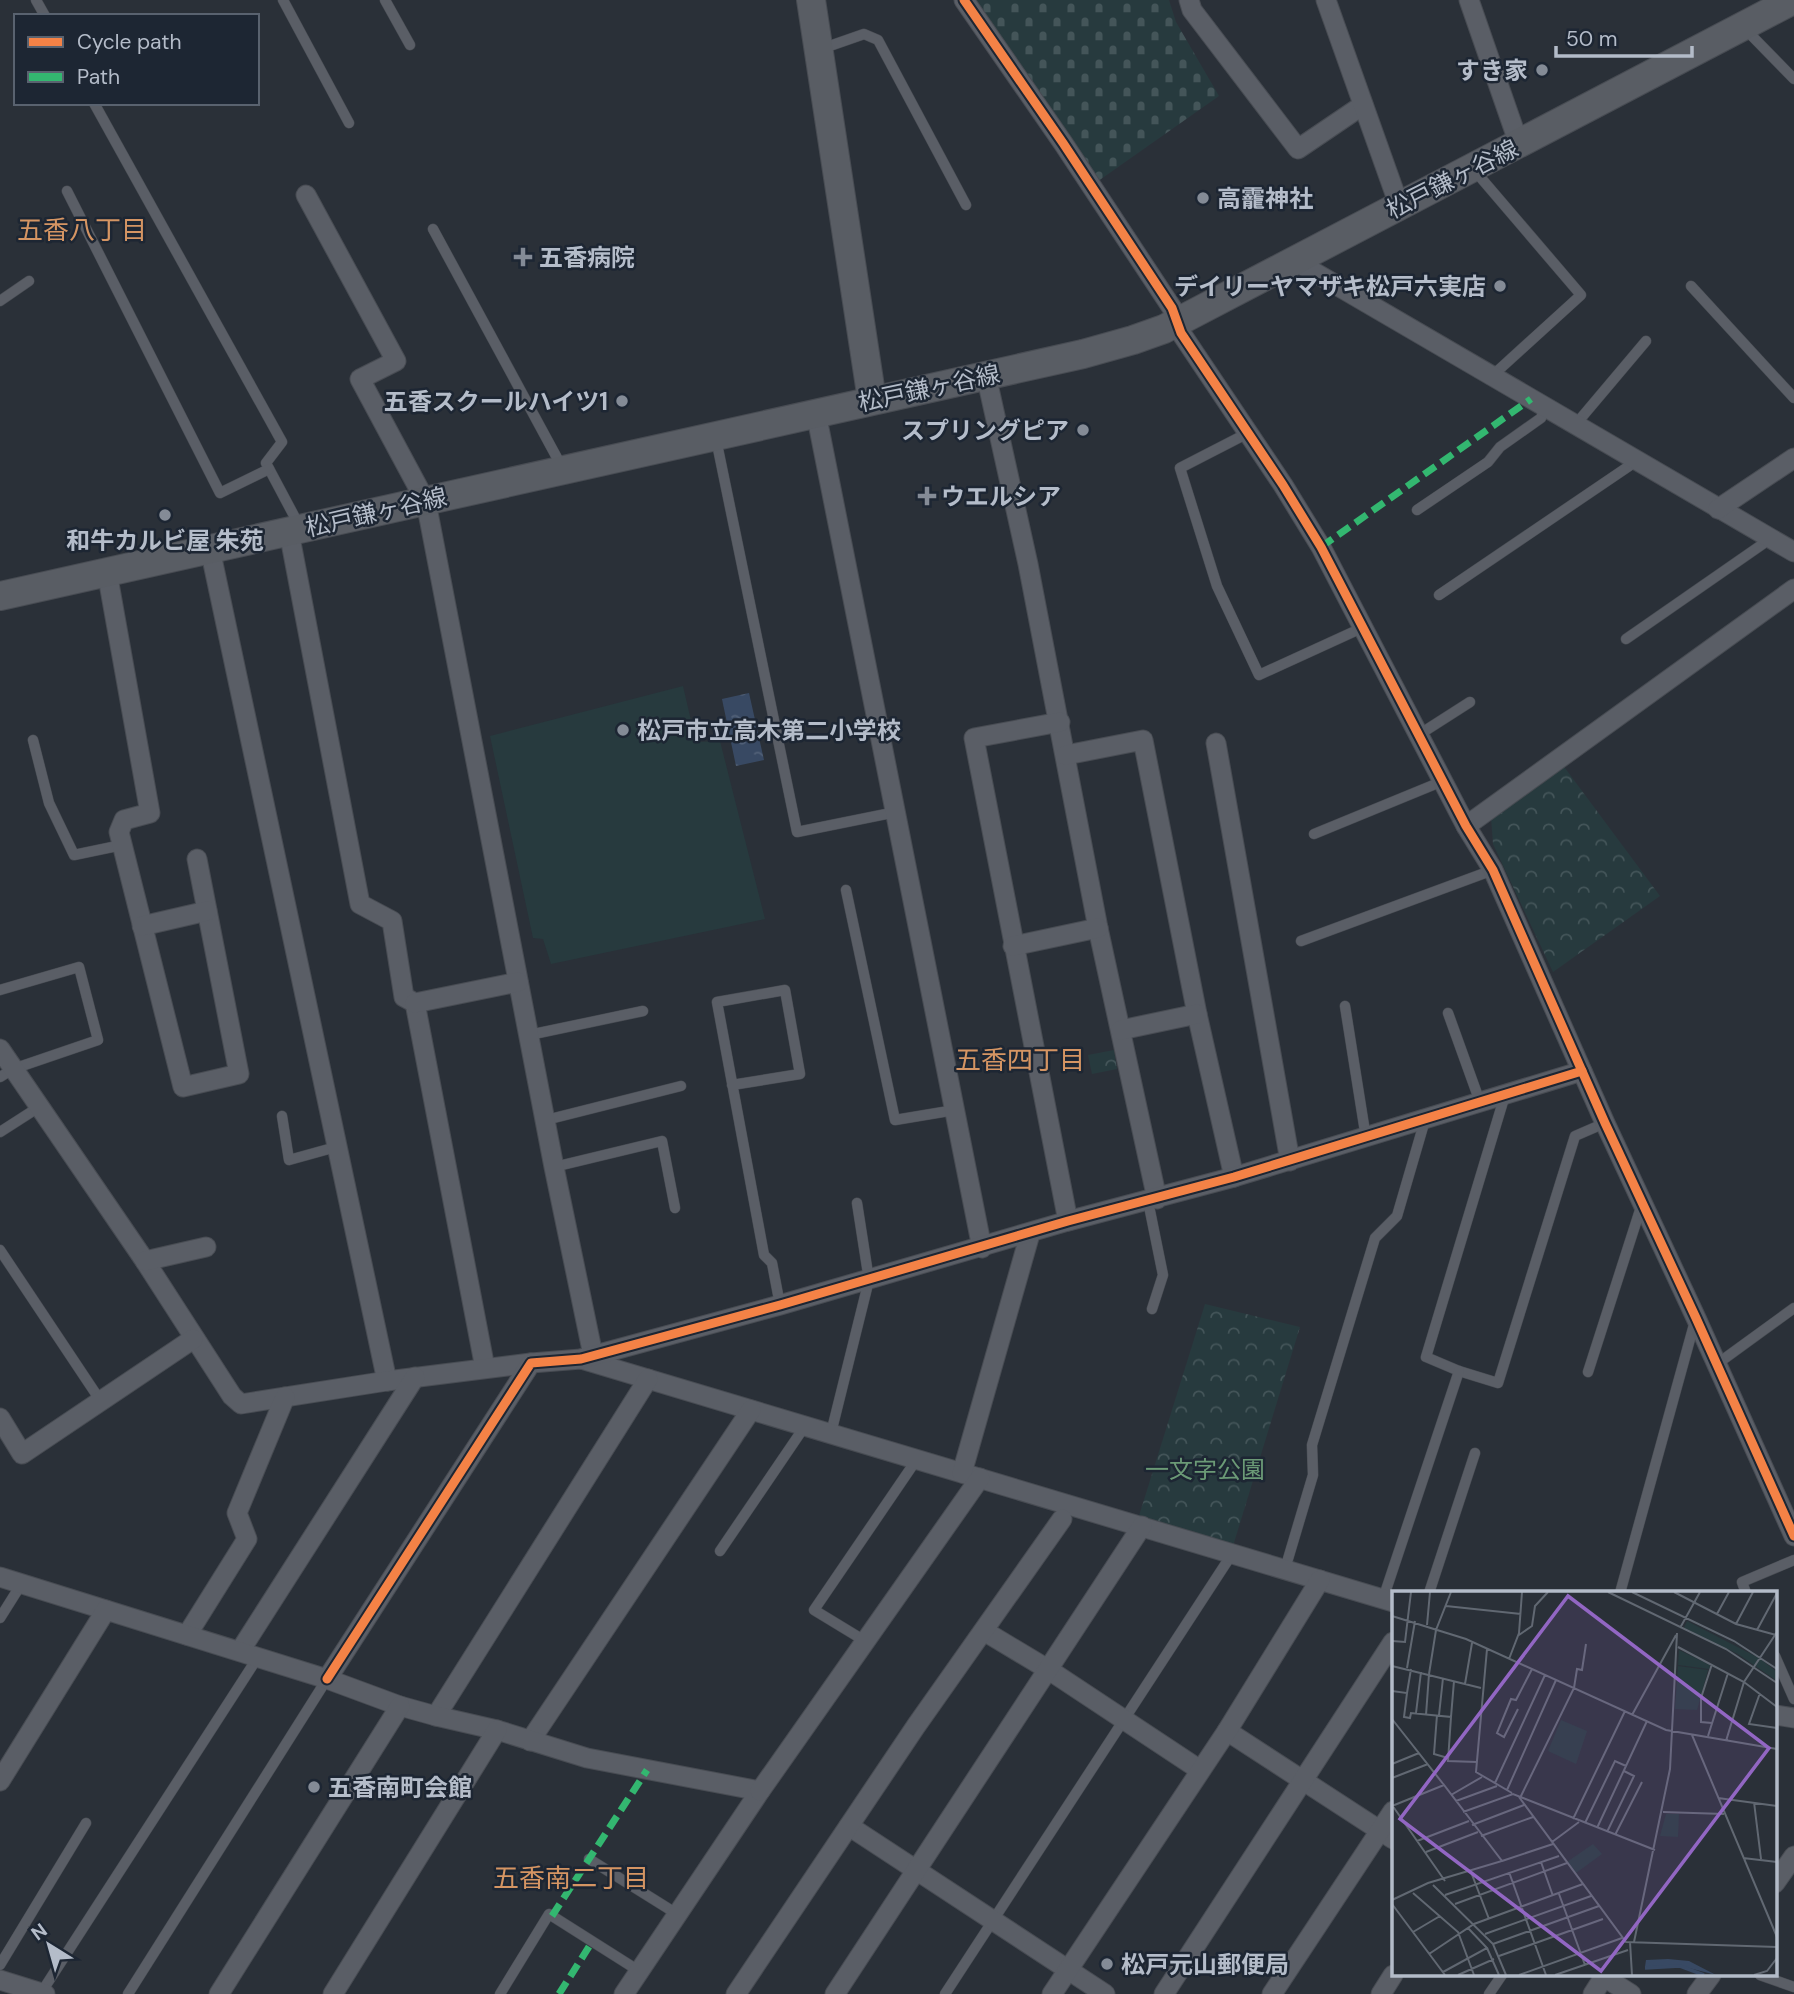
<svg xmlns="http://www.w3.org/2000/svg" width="1794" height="1994" font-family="'DM Sans','Noto Sans JP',sans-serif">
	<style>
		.grass { fill: #273a3e }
		.forest { fill: url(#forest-crowns) }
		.cemetery { fill: url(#cemetery-stones) }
		.water { fill: url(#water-ripples) }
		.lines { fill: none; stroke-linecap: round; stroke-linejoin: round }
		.lane-casing { stroke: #484c53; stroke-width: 11 }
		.street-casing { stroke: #484c53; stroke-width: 21 }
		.secondary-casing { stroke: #484c53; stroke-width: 30 }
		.lane { stroke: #5a5e66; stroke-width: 10 }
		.street { stroke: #5a5e66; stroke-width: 19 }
		.secondary { stroke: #595d64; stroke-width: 28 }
		.quiet { stroke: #33b770; stroke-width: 7; stroke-dasharray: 14 7; stroke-linecap: butt }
		.cycleway-casing { stroke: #1d2633; stroke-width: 13 }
		.cycleway { stroke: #f48246; stroke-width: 9 }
		.poi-dot { fill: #848b96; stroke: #1d2633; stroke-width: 2.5 }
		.labels { text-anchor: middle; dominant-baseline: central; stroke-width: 5; stroke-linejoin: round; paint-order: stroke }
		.poi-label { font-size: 24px; font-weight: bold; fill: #b4bcc9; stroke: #1d2633; text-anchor: start }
		.street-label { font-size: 24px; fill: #b4bcc9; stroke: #1d2633 }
		.park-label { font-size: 24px; fill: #6b9a76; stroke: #1d2633 }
		.neighbourhood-label { font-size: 26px; fill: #d59563; stroke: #1d2633 }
		.inset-river { fill: none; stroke: #384963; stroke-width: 3.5 }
		.inset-road { fill: none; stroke: #616872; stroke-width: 2 }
		.view { fill: #9266c3; fill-opacity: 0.15; stroke: #9266c3; stroke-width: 3.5 }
		.inset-edge { fill: none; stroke: #b4bcc9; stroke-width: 3.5 }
	</style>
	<defs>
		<pattern id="forest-crowns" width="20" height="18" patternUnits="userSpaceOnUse" patternTransform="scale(1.75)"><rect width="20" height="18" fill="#273a3e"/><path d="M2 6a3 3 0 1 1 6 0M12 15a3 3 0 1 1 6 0" fill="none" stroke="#445559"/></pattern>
		<pattern id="cemetery-stones" width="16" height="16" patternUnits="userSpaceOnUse" patternTransform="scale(1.75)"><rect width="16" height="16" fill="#273a3e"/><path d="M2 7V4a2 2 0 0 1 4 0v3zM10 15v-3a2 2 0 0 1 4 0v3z" fill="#445559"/></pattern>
		<pattern id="water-ripples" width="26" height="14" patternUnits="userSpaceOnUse" patternTransform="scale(1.75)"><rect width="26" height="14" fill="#384963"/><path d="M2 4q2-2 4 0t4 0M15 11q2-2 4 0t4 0" fill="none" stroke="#526178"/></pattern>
	</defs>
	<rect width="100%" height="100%" fill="#2a3038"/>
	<path class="grass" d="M 683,686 L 696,742 L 720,741 L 765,919 L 551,964 L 543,939 L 533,938 L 490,736 Z"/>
	<g class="forest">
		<path d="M 1562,764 L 1660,896 L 1553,972 L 1493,844 L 1491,817 Z"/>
		<path d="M 1114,1050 L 1117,1069 L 1092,1074 L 1088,1055 Z"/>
		<path d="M 1205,1304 L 1300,1327 L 1233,1546 L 1138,1519 Z"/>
	</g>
	<path class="cemetery" d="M 972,0 L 1169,0 L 1176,22 L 1219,96 L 1094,184 Z"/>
	<path class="water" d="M 749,693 L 764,760 L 736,766 L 722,699 Z"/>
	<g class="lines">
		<defs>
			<g id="lane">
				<path d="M 36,0 L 45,16"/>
				<path d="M 283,0 L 349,123"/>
				<path d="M 385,0 L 410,45"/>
				<path d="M 1748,28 L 1752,36 L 1794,79"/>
				<path d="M 821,49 L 864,34 L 878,40 L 966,205"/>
				<path d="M 94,103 L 282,442 L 266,463 L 300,527"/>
				<path d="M 1475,171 L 1581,295 L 1492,376"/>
				<path d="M 67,191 L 220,493 L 269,469"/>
				<path d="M 433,229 L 562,467"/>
				<path d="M 1691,286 L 1794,398"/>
				<path d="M 0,301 L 29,281"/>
				<path d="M 1576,424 L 1646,341"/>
				<path d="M 1248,433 L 1180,468 L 1217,586 L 1259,675 L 1364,627"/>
				<path d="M 716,439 L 797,832 L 896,812"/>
				<path d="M 1417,510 L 1488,462 L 1500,447 L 1541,418 L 1545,407"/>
				<path d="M 1439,595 L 1638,460"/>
				<path d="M 1626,639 L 1770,539"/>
				<path d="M 1420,734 L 1470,702"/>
				<path d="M 33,740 L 49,803 L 74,855 L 122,845"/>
				<path d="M 1314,834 L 1443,781"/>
				<path d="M 846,890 L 895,1120 L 955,1110"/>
				<path d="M 1301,941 L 1493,870"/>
				<path d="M 0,990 L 79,967 L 98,1040 L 13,1069 L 0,1077"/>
				<path d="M 1345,1006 L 1366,1138"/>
				<path d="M 1448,1013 L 1480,1102"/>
				<path d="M 529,1035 L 643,1011"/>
				<path d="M 732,1085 L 800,1074 L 785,990 L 717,1002 L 764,1255 L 772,1263 L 780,1305"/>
				<path d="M 1505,1095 L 1426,1357 L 1459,1371 L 1498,1383 L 1575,1136 L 1605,1123"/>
				<path d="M 282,1116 L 289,1160 L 336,1147"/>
				<path d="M 546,1120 L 681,1086"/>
				<path d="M 0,1132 L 39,1107"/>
				<path d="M 554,1167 L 662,1141 L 675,1208"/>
				<path d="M 1148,1201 L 1163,1275 L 1152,1309"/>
				<path d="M 0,1250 L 100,1400"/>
				<path d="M 1717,1364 L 1794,1308"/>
				<path d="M 1588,1372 L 1641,1207"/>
				<path d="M 831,1433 L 869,1280 L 857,1203"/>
				<path d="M 720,1551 L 805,1426"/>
				<path d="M 1285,1569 L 1313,1475 L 1312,1445 L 1375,1238 L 1397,1216 L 1425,1120"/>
				<path d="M 1429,1593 L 1475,1453"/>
				<path d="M 1620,1593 L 1695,1321"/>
				<path d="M 1746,1593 L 1742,1582 L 1794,1560"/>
				<path d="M 1383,1599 L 1459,1371"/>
				<path d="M 0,1618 L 22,1583"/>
				<path d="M 865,1641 L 814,1610 L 917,1459"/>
				<path d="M 1775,1656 L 1794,1699"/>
				<path d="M 589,1859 L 677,1914"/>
				<path d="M 0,1965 L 86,1823"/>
				<path d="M 1760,1975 L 1794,1987"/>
				<path d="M 41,1993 L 258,1657"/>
				<path d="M 128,1994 L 327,1679"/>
				<path d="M 500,1994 L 549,1914 L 639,1971"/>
				<path d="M 945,1994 L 1232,1554"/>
				<path d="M 1489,1994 L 1502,1975"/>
			</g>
			<g id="street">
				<path d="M 964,0 L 1063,143 L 1172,308 L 1181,333 L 1283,485 L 1321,547 L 1466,826 L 1493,870 L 1605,1123 L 1696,1318 L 1794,1536"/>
				<path d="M 1189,0 L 1192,10 L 1298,149 L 1363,105"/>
				<path d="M 1326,0 L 1399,205"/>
				<path d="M 1469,0 L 1519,144"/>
				<path d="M 306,195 L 396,361 L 360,379 L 426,502 L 554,1167 L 593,1355"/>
				<path d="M 1295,261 L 1794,552"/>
				<path d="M 986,375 L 1028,564 L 1098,928 L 1157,1199"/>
				<path d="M 816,413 L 982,1248"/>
				<path d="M 1718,509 L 1794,458"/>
				<path d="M 289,532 L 360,904 L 392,921 L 404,997 L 415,1003 L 485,1368"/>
				<path d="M 210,549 L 387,1381"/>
				<path d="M 107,572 L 150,813 L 124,820 L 119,832 L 183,1087 L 239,1074 L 197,859"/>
				<path d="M 1060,722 L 974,738 L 1068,1221"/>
				<path d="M 1216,743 L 1290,1161"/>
				<path d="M 1066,755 L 1143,740 L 1197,1014 L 1234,1177"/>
				<path d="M 1466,826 L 1794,589"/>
				<path d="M 142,926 L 207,911"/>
				<path d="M 1013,946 L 1098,928"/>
				<path d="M 415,1003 L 518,982"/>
				<path d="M 1121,1030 L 1197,1014"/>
				<path d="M 0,1049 L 145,1261 L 232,1396 L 241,1404 L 387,1381 L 531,1363"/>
				<path d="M 145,1261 L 206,1247"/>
				<path d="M 581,1359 L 1393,1602"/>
				<path d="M 0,1418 L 22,1454 L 193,1339"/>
				<path d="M 962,1473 L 1030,1234"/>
				<path d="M 0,1577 L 106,1610"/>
				<path d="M 984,1631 L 1049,1670 L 1200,1770"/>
				<path d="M 187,1635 L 247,1539 L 237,1513 L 285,1397"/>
				<path d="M 240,1651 L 415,1377"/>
				<path d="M 327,1679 L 531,1363 L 581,1359 L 780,1305 L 1068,1221 L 1234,1177 L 1582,1071"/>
				<path d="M 1775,1715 L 1794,1718"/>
				<path d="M 436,1716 L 648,1379"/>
				<path d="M 1227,1731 L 1393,1839"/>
				<path d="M 530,1741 L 751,1410"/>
				<path d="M 0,1781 L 106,1610 L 327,1679 L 400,1706 L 436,1716 L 497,1730 L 587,1758 L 760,1791 L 624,1994"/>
				<path d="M 760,1791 L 980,1478"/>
				<path d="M 849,1826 L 1105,1994"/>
				<path d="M 1775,1883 L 1794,1856"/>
				<path d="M 1601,1975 L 1631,1994"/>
				<path d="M 0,1980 L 45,1994"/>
				<path d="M 219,1994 L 400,1706"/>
				<path d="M 333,1994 L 497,1730"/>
				<path d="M 736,1994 L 916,1726 L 1062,1519"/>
				<path d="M 835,1994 L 1142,1526"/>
				<path d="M 1052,1994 L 1227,1731 L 1320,1580"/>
				<path d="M 1164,1994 L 1393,1642"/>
				<path d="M 1272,1994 L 1393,1811"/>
				<path d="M 1381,1994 L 1393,1975"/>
				<path d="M 1593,1994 L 1605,1975"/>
				<path d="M 1697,1994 L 1711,1975"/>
			</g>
			<g id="secondary">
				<path d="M 811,0 L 872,400"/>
				<path d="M 0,596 L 1083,354 L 1133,340 L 1164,329 L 1793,0"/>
			</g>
		</defs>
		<use href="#lane" class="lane-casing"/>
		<use href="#street" class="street-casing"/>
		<use href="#secondary" class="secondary-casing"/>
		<use href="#lane" class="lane"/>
		<use href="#street" class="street"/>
		<use href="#secondary" class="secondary"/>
		<g class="quiet">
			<path d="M 1321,547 L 1531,399"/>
			<path d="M 552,1916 L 647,1770"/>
			<path d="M 559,1994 L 592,1942"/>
		</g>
		<defs>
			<g id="cycleway">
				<path d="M 964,0 L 1063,143 L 1172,308 L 1181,333 L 1283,485 L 1321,547 L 1466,826 L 1493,870 L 1605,1123 L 1696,1318 L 1794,1536"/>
				<path d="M 327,1679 L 531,1363 L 581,1359 L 780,1305 L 1068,1221 L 1234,1177 L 1582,1071"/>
			</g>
		</defs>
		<use href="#cycleway" class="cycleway-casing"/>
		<use href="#cycleway" class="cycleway"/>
	</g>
	<g class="poi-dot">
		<circle cx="1542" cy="70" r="7"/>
		<circle cx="1203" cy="198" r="7"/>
		<path d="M519.5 246.5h7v7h7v7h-7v7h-7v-7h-7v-7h7z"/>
		<circle cx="1500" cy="286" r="7"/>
		<circle cx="622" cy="401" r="7"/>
		<circle cx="1083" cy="430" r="7"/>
		<path d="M923.5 485.5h7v7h7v7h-7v7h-7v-7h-7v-7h7z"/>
		<circle cx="165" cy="515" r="7"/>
		<circle cx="623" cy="730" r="7"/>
		<circle cx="314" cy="1787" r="7"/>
		<circle cx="1107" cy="1964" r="7"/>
	</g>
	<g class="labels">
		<g class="poi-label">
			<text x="1528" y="70" text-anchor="end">すき家</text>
			<text x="1217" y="198">高靇神社</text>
			<text x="539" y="257">五香病院</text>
			<text x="1486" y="286" text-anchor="end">デイリーヤマザキ松戸六実店</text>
			<text x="608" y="401" text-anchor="end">五香スクールハイツ1</text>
			<text x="1069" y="430" text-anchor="end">スプリングピア</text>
			<text x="941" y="496">ウエルシア</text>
			<text x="165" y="540" text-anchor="middle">和牛カルビ屋 朱苑</text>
			<text x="637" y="730">松戸市立高木第二小学校</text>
			<text x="328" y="1787">五香南町会館</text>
			<text x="1121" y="1964">松戸元山郵便局</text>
		</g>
		<g class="street-label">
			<text transform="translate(1452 179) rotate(-27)">松戸鎌ヶ谷線</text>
			<text transform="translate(929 388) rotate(-12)">松戸鎌ヶ谷線</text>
			<text transform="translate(376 512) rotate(-13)">松戸鎌ヶ谷線</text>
		</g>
		<g class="park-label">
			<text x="1205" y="1469">一文字公園</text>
		</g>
		<g class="neighbourhood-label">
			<text x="82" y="230">五香八丁目</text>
			<text x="1020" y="1060">五香四丁目</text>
			<text x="571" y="1878">五香南二丁目</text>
		</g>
	</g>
	<g transform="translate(1392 1591)">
		<rect width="385" height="385" fill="#2a3038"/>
		<path d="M 169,129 L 195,140 L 184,173 L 156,160 Z" fill="#273a3e"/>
		<path d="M 295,30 L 367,67 L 385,81 L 385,90 L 346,63 L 292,37 ZM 287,59 L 318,74 L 317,78 L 286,74 ZM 274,223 L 287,223 L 286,246 L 268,245 ZM 201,253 L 210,263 L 184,282 L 175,271 Z" fill="#273a3e"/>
		<path d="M 286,75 L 316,79 L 305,119 L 283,118 Z" fill="#273a3e"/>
		<path d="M 276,368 L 297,370 L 324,384 L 289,375 L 253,376 L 254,369 Z" fill="#384963"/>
		<path class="inset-river" d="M 253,377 L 288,375 L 312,384"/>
		<path class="inset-road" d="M 216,1 L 334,58 L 385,92M 240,1 L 342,50 L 385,78M 282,1 L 344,33 L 384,44M 54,15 L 129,23M 325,23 L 337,1M 0,25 L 74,48 L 274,139 L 385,158M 344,33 L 361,1M 35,34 L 38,1M 288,37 L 308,1M 365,39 L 385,2M 127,44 L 140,35 L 143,15 L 156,1M 0,50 L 13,51 L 19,1M 286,56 L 352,91 L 385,116M 95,58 L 84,181 L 120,202M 117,68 L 127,42 L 130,1M 320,73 L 309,107 L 309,131 L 320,132M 0,75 L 89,97M 15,77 L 23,30M 37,83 L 44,39 L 59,1M 73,93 L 80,52M 0,100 L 15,102 L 12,126 L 18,127 L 19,122 L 59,126 L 56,170 L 85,171M 15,102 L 19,78M 368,102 L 357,133 L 385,137M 126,118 L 112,146 L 105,142 L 119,108 L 124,109 L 140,78M 24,122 L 29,81M 34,124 L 37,83M 45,124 L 42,163 L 56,167M 47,124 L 51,87M 240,124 L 284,44M 59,126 L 62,90M 0,128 L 52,194M 300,144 L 385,346M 316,145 L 336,82M 334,150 L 352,91 L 385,41M 0,173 L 27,162M 0,187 L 36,173M 103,192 L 153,84M 115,199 L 164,89M 59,204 L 90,186M 127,206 L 234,351 L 385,356M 128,207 L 182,97 L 185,78 L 190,79 L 194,53M 326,207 L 385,215M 64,210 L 105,195M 362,211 L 369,268M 0,214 L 53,290M 0,215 L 52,194 L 110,270 L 36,292 L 0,309M 71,221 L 121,203 L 263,259M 271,221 L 332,223M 181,228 L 233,120M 193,232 L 223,170 L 234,175M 80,234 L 132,214M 205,237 L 255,130M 215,241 L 242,185 L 232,180M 223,244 L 250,191M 89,245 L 141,226M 25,250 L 77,230M 160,251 L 187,231M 34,261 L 86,241M 351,267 L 385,271M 110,270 L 161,253M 149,271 L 161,305M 79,281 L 97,328M 117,281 L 154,384M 41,294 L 101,353 L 114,384M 21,302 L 66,341 L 82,384M 167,303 L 193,374M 53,304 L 167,265M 0,313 L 53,384M 63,313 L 175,272M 21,341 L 48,325M 93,343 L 199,305M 238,351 L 240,384M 242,351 L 278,178 L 285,42M 101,353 L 207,315M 95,357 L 107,384M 37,363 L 82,333 L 191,293M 107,365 L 211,328M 51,381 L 95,357 L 76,337M 66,384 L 102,368M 127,384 L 230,347M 163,384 L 236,359M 362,384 L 375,380 L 385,367"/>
		<path class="view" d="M 176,5 L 377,157 L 209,380 L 8,228 Z"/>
		<rect width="385" height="385" class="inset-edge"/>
	</g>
	<rect x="14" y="14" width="245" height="91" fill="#1d2633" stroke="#59626f" stroke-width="2"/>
	<rect x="28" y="37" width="35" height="10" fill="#f48246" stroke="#59626f" stroke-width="2"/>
	<text x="77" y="49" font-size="21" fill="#b4bcc9">Cycle path</text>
	<rect x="28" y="72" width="35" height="10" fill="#33b770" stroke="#59626f" stroke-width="2"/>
	<text x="77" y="84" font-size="21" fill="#b4bcc9">Path</text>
	<g transform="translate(49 1945) rotate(323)" stroke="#1d2633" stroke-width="5" paint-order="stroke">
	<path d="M0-5L12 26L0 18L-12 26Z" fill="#b4bcc9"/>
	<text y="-10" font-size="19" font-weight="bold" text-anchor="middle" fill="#b4bcc9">N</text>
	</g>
	<path d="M1556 46v10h136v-10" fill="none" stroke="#b4bcc9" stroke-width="3.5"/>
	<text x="1566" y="46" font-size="21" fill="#b4bcc9" stroke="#1d2633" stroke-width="5" paint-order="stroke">50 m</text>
</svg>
